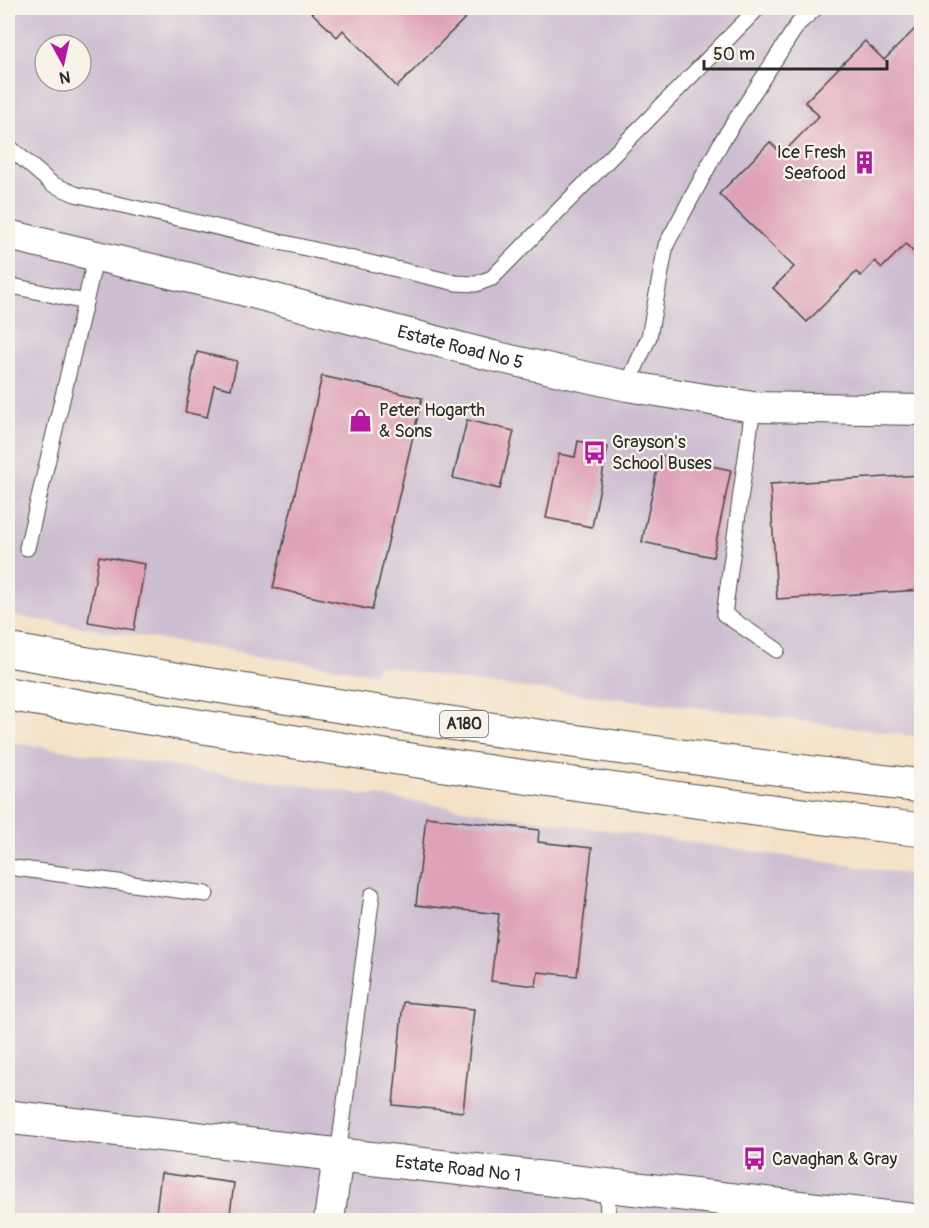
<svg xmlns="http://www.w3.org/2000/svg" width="929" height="1228" font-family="Pangolin,sans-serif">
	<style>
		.industrial { fill: #cdbed2; fill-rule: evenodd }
		.building { fill: #dfa1b8 }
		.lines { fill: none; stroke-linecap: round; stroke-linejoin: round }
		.lane-casing { stroke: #494642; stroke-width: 17 }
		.street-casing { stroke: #494642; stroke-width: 32 }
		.secondary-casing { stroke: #494642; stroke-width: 35 }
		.highway-casing { stroke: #494642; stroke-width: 35 }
		.lane { stroke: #fff; stroke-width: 15 }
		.street { stroke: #fff; stroke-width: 30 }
		.secondary { stroke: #fff; stroke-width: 33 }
		.highway { stroke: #fff; stroke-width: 33 }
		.labels { text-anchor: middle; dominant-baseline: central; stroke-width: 4.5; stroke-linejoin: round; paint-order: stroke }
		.shield { fill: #f7f3e8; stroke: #686764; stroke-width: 1.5 }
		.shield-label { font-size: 16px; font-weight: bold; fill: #2b2b2b }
		.poi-label { font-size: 18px; fill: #2b2b2b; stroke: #f7f3e8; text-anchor: start }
		.street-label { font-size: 18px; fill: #2b2b2b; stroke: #f7f3e8 }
	</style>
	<rect width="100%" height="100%" fill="#f7f3e8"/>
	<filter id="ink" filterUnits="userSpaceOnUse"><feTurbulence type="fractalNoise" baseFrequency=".0167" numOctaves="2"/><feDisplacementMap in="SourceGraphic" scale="12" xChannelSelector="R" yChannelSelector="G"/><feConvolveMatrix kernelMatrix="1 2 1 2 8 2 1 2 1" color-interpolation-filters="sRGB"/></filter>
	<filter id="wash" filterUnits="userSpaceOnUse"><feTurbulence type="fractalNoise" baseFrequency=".008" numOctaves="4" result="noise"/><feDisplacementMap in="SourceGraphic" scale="24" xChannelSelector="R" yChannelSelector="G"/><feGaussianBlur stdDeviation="1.35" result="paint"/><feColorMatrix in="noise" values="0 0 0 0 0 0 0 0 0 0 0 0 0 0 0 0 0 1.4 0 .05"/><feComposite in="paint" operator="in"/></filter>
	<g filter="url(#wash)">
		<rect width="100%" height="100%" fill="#f4e1c6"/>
		<g class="industrial">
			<path d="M 8,8 L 921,8 L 921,737 L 711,709 L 471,682 L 377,665 L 375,674 L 8,615 ZM 45,45 L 81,45 L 81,81 L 45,81 Z"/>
			<path d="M 8,742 L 921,876 L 921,1220 L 8,1220 Z"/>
		</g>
		<g id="blocks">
			<g class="building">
				<path d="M 307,8 L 475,8 L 397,87 L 343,30 L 337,37 Z"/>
				<path d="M 921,23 L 921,260 L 906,244 L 882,268 L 875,261 L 861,276 L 856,272 L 807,322 L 773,288 L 794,267 L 719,194 L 770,142 L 782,154 L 819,116 L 805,102 L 865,41 L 884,60 Z"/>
				<path d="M 197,352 L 237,361 L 231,389 L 214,385 L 207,417 L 185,412 Z"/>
				<path d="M 322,376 L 422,398 L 372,610 L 273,588 Z"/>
				<path d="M 467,420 L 514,431 L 500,489 L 453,478 Z"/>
				<path d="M 578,441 L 608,447 L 592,527 L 546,518 L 559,454 L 575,457 Z"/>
				<path d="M 660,455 L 731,470 L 713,557 L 642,542 Z"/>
				<path d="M 921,475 L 921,590 L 777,599 L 770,484 Z"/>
				<path d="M 99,556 L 145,564 L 134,630 L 88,622 Z"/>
				<path d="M 426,817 L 539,830 L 538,842 L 592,848 L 577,976 L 538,972 L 536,986 L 491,981 L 499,914 L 416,905 Z"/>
				<path d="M 403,1002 L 474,1009 L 463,1112 L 393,1105 Z"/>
				<path d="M 161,1173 L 234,1183 L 229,1221 L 155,1221 Z"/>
			</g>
		</g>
	</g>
	<g filter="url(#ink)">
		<use href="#blocks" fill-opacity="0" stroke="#494642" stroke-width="1.5"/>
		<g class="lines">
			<defs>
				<g id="lane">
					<path d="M 8,146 L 52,184 L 75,194 L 456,283 L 476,284 L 492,278 L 758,8"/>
					<path d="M 8,285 L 85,302"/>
					<path d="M 627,386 L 649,337 L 666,245 L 722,141 L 798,24 L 816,8"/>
					<path d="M 753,407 L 724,614 L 777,650"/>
					<path d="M 27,548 L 96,256"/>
					<path d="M 8,867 L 206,894"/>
					<path d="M 338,1156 L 372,895"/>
					<path d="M 607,1187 L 608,1220"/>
				</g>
				<g id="street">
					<path id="s1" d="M 8,235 L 245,291 L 493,356 L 627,386 L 753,407 L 922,410"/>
					<path d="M 329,1220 L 338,1156"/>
				</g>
				<g id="secondary">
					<path id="s2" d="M 8,1117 L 909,1220"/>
				</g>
				<g id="highway">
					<path d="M 8,650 C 311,704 616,751 922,786"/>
					<path d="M 8,694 C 311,747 616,793 922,830"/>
				</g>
			</defs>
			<use href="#lane" class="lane-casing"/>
			<use href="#street" class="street-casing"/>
			<use href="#secondary" class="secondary-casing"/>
			<use href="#highway" class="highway-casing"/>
			<use href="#lane" class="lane"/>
			<use href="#street" class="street"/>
			<use href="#secondary" class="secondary"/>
			<use href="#highway" class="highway"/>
		</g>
	</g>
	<defs>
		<symbol id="building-bare" viewBox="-9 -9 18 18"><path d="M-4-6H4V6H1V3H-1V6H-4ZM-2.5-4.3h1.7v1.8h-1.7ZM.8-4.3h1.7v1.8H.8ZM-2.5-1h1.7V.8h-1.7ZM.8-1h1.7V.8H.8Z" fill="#b5179e" stroke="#f7f3e8" stroke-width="2.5" paint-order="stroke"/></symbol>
		<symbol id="shop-bare" viewBox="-9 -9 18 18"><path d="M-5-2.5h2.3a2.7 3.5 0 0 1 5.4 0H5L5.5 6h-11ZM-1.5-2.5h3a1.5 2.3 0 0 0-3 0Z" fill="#b5179e" stroke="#f7f3e8" stroke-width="2.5" paint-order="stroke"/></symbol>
		<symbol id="bus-bare" viewBox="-9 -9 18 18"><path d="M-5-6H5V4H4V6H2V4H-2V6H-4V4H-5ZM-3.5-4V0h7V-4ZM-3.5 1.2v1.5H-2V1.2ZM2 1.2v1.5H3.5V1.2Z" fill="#b5179e" stroke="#f7f3e8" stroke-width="2.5" paint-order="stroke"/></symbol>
	</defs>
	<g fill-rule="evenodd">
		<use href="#building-bare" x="848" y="146" width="33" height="33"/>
		<use href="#shop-bare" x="344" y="404" width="33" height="33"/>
		<use href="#bus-bare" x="578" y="436" width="33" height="33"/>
		<use href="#bus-bare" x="738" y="1142" width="33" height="33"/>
	</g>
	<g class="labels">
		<rect class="shield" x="440" y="711" width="48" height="26" rx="4.5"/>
		<g class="shield-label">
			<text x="464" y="724">A180</text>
		</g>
		<g class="poi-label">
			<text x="846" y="152" text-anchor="end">Ice Fresh<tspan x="846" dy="21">Seafood</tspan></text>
			<text x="379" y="410">Peter Hogarth<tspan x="379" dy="21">&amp; Sons</tspan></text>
			<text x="612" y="442">Grayson's<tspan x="612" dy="21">School Buses</tspan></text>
			<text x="772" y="1159">Cavaghan &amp; Gray</text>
		</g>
		<g class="street-label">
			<text stroke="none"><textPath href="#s1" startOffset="466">Estate Road No 5</textPath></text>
			<text stroke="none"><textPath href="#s2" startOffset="453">Estate Road No 1</textPath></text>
		</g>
	</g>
	<rect width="929" height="1228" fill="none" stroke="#f7f3e8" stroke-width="30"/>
	<g transform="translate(63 63) rotate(172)"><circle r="28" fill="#f7f3e8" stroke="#a5a39c" stroke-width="1.5"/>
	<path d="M0-4.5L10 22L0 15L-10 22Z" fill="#b5179e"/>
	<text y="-9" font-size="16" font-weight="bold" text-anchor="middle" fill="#2b2b2b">N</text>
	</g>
	<path d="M704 60v9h183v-9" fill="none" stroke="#2b2b2b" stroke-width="3"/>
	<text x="713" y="60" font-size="18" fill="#2b2b2b" stroke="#f7f3e8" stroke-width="4.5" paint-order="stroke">50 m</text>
</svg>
